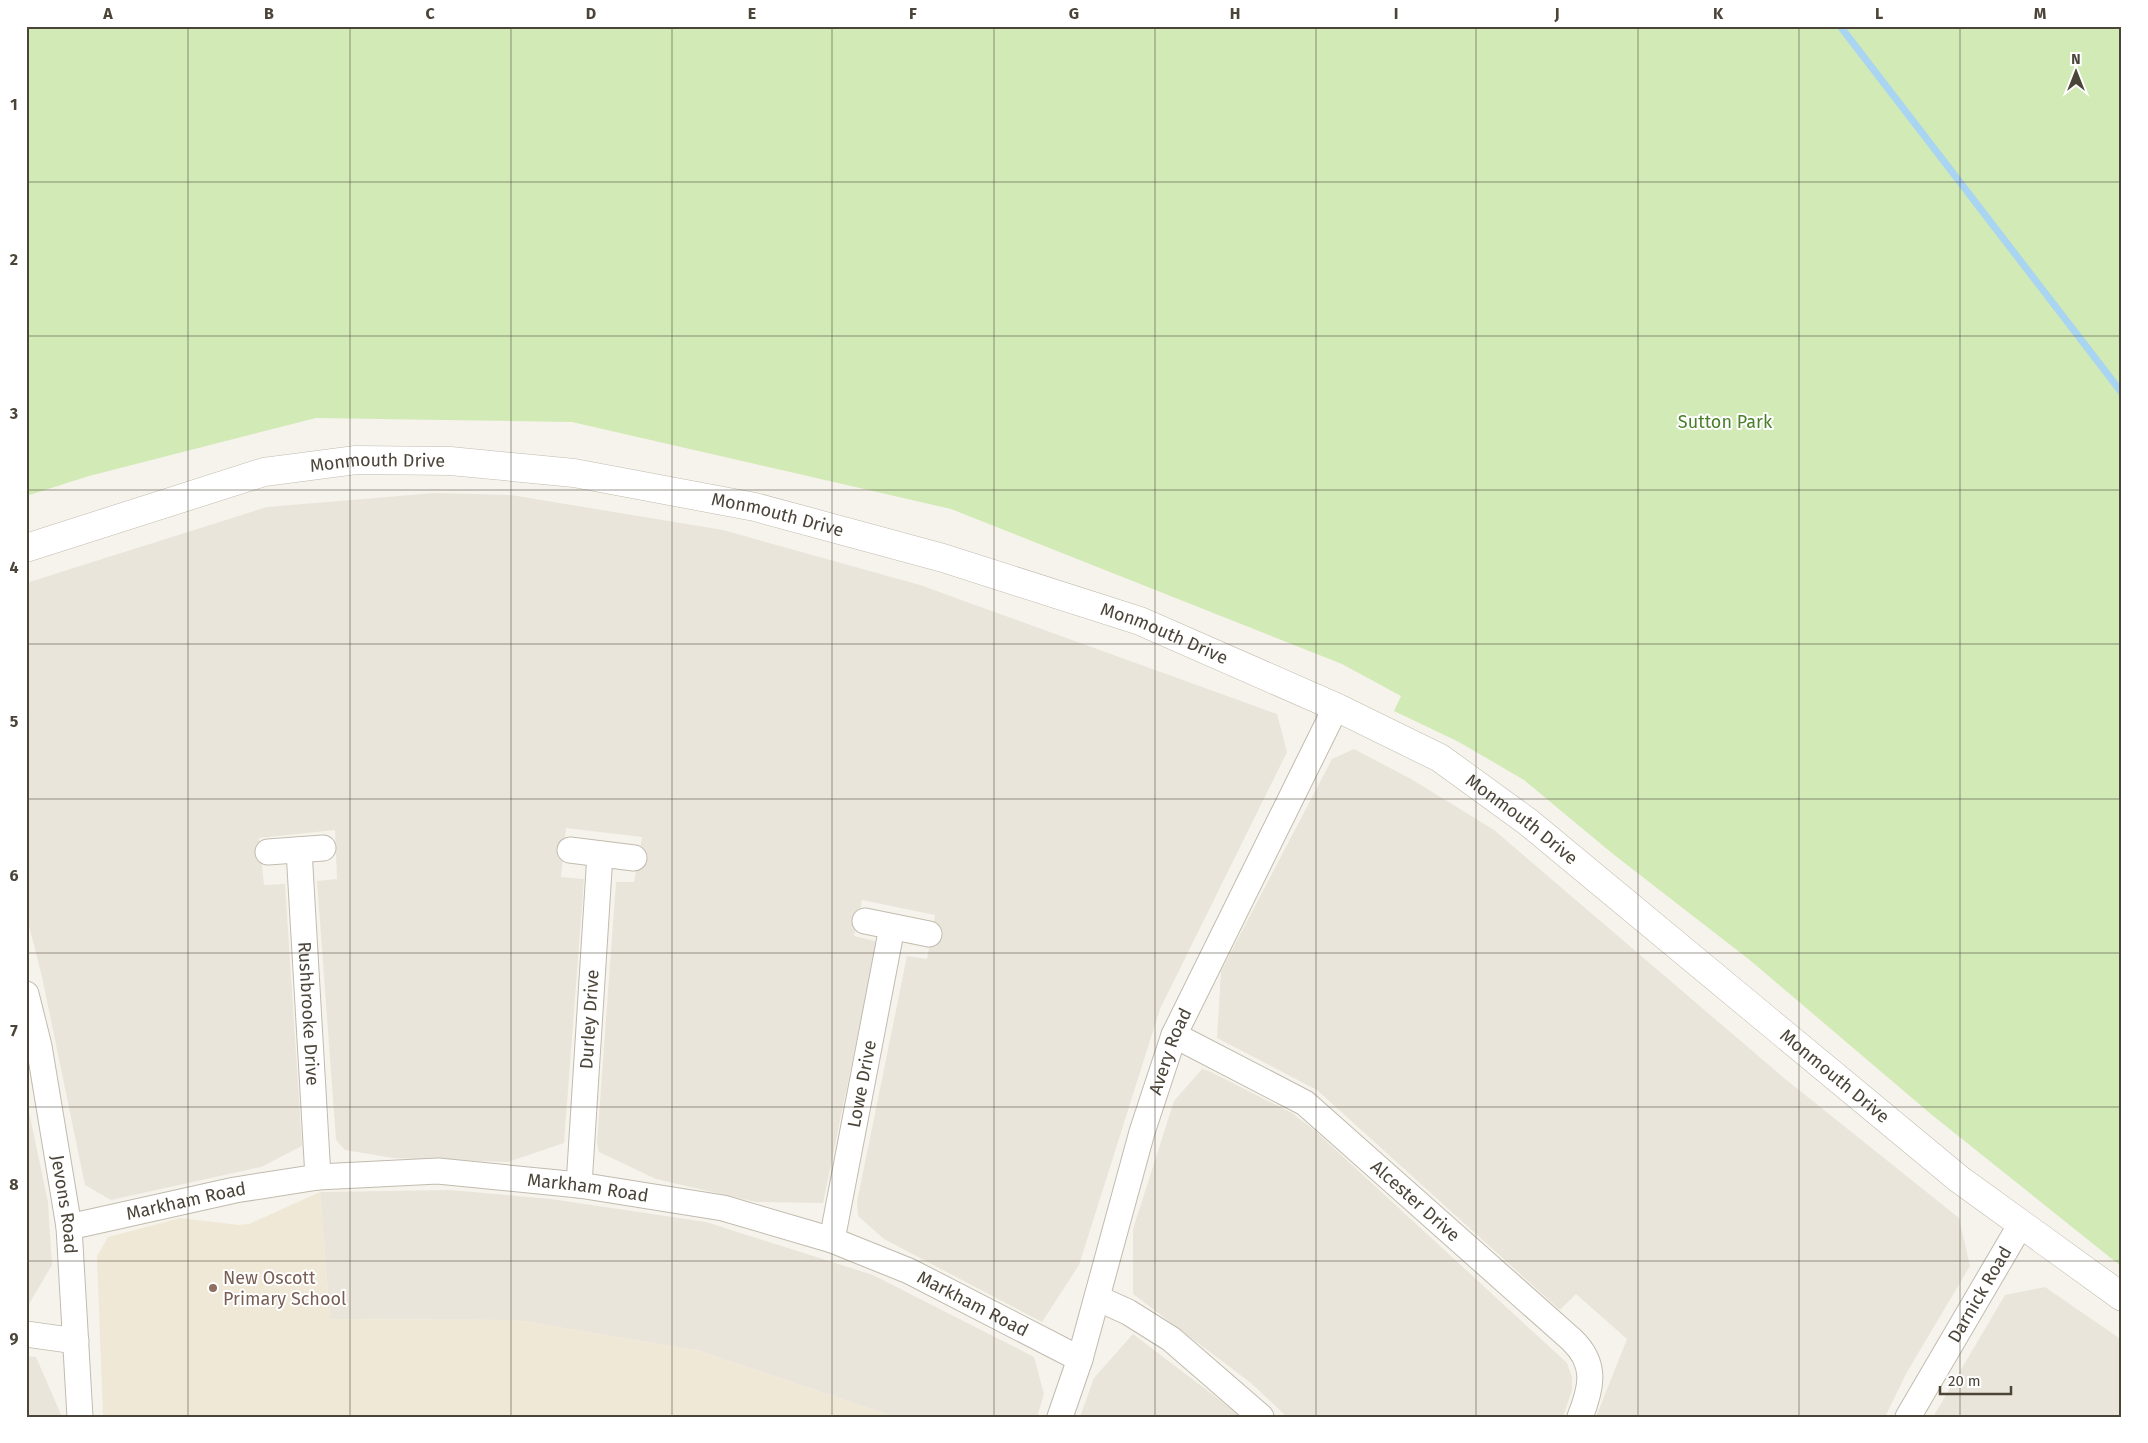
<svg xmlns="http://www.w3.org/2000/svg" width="2148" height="1443" font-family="'Fira Sans',sans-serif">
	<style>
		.residential { fill: #eae5da }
		.education { fill: #efe8d6 }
		.green { fill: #d2eab5 }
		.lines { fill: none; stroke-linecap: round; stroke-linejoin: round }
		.stream { stroke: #a9d4f2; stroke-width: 7 }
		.minor-casing { stroke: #c2bbae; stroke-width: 27 }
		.tertiary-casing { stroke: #c2bbae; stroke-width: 29 }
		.minor { stroke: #fff; stroke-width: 25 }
		.tertiary { stroke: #fff; stroke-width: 28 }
		.grid { fill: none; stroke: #4b4439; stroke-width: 1; stroke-opacity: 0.55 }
		.education-dot { fill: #8d6e63; stroke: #fff; stroke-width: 2 }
		.labels { text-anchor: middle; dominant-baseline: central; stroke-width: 4; stroke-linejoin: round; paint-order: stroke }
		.park-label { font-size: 18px; fill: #4a7f2a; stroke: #fff }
		.street-label { font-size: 18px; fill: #4b4439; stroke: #fff }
		.education-label { font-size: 18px; fill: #785e54; stroke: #fff; text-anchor: start }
		.neatline { fill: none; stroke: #4b4439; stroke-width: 2 }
		.grid-label { font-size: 16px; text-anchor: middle; font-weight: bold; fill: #4b4439 }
	</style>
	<rect width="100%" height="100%" fill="#f6f3ec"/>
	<g class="residential">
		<path d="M 435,493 L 511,495 L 723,530 L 920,585 L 1277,714 L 1287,752 L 1160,1009 L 1079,1265 L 1042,1322 L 884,1239 L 858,1216 L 857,1202 L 907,956 L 927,959 L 935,915 L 862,900 L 854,936 L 875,941 L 875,951 L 823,1203 L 756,1202 L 656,1179 L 599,1152 L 597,1143 L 616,882 L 634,882 L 642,837 L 566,828 L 561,877 L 584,879 L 564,1143 L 508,1162 L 393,1158 L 345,1150 L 336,1140 L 317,881 L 337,879 L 335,830 L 259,838 L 264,885 L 285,884 L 302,1146 L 261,1167 L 111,1200 L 85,1185 L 42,977 L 26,914 L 26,583 L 267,507 Z"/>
		<path d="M 1354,749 L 1411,779 L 1494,830 L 1784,1078 L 1959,1218 L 1970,1266 L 1907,1372 L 1885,1417 L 1596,1417 L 1627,1339 L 1576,1294 L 1560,1310 L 1317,1090 L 1217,1038 L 1221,971 L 1332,759 Z"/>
		<path d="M 1202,1069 L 1209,1071 L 1292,1113 L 1313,1129 L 1567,1363 L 1572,1377 L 1572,1390 L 1563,1417 L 1287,1417 L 1251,1383 L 1133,1294 L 1133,1229 L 1174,1101 Z"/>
		<path d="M 26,1098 L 48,1202 L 52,1265 L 26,1309 Z"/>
		<path d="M 450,1190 L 551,1199 L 706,1222 L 873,1275 L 1034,1357 L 1044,1394 L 1037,1417 L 894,1417 L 700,1351 L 516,1320 L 330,1319 L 320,1192 Z"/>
		<path d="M 2045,1287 L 2122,1340 L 2122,1417 L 1933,1417 L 2005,1295 Z"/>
		<path d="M 1133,1334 L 1242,1417 L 1080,1417 L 1094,1378 Z"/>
		<path d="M 26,1356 L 36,1357 L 62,1417 L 26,1417 Z"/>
	</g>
	<path class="education" d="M 320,1192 L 330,1319 L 516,1320 L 700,1351 L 894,1417 L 103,1417 L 97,1256 L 108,1237 L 180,1218 L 239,1225 L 249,1224 Z"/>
	<path class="green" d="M 26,26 L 2122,26 L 2122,1267 L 1932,1115 L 1751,961 L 1613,854 L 1524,780 L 1459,742 L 1394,711 L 1401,696 L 1342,664 L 951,509 L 572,422 L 316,418 L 89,476 L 26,496 Z"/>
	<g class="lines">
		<path class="stream" d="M 1840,26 L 2122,393"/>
		<defs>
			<g id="minor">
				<path id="s1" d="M 299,850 L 318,1177"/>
				<path d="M 570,850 L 634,858"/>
				<path d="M 268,852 L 323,848"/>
				<path d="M 865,921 L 929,934"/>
				<path id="s2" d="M 26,994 L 39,1046 L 69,1227 L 80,1417"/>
				<path id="s3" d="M 1174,1035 L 1305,1103 L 1572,1340 C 1597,1364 1592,1387 1580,1417"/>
				<path id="s4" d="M 579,1185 L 600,854"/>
				<path id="s5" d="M 69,1227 L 235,1190 L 318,1177 L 438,1171 L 579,1185 L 723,1208 L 832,1240 L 909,1271 L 1080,1359"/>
				<path id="s6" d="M 832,1240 L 892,927"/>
				<path d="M 1097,1298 L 1128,1312 L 1171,1339 L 1261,1417"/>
				<path d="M 26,1334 L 76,1341"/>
				<path id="s7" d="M 1060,1417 L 1080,1359 L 1142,1132 L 1174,1035 L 1336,707"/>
				<path id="s8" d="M 1908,1417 L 2021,1224"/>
			</g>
			<g id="tertiary">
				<path id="s9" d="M 26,548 L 264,472 L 356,460 L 450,461 L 574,473 L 755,507 L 943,558 L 1140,621 L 1336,707 L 1440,758 L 1528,822 L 1959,1179 L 2122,1297"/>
			</g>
		</defs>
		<use href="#minor" class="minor-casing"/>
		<use href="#tertiary" class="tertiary-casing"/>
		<use href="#minor" class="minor"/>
		<use href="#tertiary" class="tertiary"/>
	</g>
	<path class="grid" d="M 188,26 L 188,1417M 350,26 L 350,1417M 511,26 L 511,1417M 672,26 L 672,1417M 832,26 L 832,1417M 994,26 L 994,1417M 1155,26 L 1155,1417M 1316,26 L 1316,1417M 1476,26 L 1476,1417M 1638,26 L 1638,1417M 1799,26 L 1799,1417M 1960,26 L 1960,1417M 26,182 L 2122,182M 26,336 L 2122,336M 26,490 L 2122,490M 26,644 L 2122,644M 26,799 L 2122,799M 26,953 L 2122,953M 26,1107 L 2122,1107M 26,1261 L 2122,1261"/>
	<circle class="education-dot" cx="213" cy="1288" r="5"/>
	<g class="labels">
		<g class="park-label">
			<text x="1725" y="422">Sutton Park</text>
		</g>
		<g class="street-label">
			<text stroke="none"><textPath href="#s9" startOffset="364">Monmouth Drive</textPath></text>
			<text stroke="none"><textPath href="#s9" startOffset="769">Monmouth Drive</textPath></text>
			<text stroke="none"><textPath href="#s9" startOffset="1174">Monmouth Drive</textPath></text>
			<text stroke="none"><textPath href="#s9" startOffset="1579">Monmouth Drive</textPath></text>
			<text stroke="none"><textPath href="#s1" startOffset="164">Rushbrooke Drive</textPath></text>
			<text stroke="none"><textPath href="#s4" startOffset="166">Durley Drive</textPath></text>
			<text stroke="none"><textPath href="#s7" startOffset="382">Avery Road</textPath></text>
			<text stroke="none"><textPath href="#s9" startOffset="1984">Monmouth Drive</textPath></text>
			<text stroke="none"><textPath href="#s6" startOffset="159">Lowe Drive</textPath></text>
			<text stroke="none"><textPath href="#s5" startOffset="525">Markham Road</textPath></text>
			<text stroke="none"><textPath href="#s3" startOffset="295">Alcester Drive</textPath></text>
			<text stroke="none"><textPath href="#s5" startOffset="120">Markham Road</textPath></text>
			<text stroke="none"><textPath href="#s2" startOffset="214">Jevons Road</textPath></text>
			<text stroke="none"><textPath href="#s8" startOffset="142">Darnick Road</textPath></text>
			<text stroke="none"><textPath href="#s5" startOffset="930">Markham Road</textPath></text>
		</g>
		<g class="education-label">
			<text x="223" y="1278">New Oscott<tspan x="223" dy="21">Primary School</tspan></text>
		</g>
	</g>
	<rect width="2148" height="1443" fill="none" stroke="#ffffff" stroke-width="55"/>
	<g transform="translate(2076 72)" stroke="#ffffff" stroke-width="4" paint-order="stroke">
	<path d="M0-4L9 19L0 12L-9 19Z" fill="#4b4439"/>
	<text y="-8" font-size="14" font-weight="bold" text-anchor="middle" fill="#4b4439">N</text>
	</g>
	<path d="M1940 1386v8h71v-8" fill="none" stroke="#4b4439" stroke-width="2.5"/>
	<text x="1948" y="1386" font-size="15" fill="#4b4439" stroke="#ffffff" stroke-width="4" paint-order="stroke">20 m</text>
	<rect x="28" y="28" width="2092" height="1388" class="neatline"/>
	<g class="grid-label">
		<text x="108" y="19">A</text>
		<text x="269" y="19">B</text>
		<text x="430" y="19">C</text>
		<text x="591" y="19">D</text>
		<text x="752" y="19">E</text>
		<text x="913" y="19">F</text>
		<text x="1074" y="19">G</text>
		<text x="1235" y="19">H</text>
		<text x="1396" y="19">I</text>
		<text x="1557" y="19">J</text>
		<text x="1718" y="19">K</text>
		<text x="1879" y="19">L</text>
		<text x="2040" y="19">M</text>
		<text x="14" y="110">1</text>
		<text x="14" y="265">2</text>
		<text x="14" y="419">3</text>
		<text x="14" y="573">4</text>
		<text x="14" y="727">5</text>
		<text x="14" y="881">6</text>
		<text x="14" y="1036">7</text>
		<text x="14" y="1190">8</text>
		<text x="14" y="1344">9</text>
	</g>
</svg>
